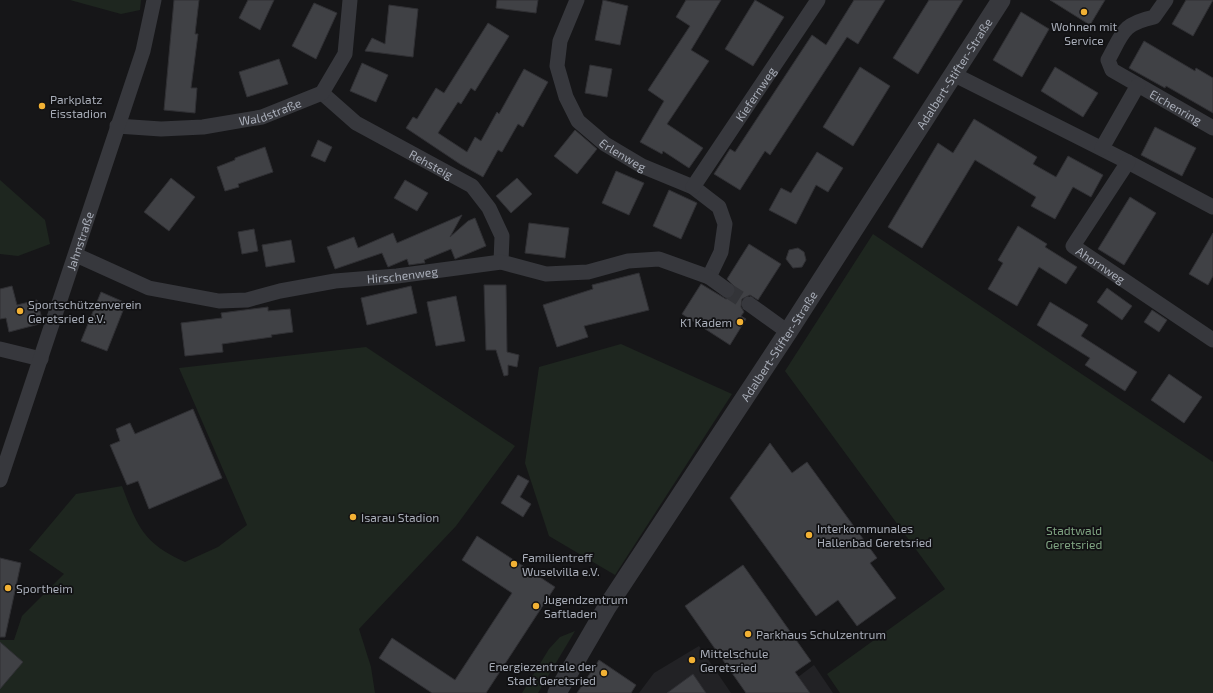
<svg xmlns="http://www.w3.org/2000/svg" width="1213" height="693" font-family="'Exo 2',sans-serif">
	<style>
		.built { fill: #222225 }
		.green { fill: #1e261f }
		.building { fill: #404145; stroke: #303034 }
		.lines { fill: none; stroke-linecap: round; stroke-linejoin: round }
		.minor-tunnel { stroke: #333438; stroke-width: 15; stroke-dasharray: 15 8; stroke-linecap: butt }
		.minor { stroke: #37383d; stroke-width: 15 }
		.tertiary { stroke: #37383d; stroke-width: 19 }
		.poi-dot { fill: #f2b134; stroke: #111113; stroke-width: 1.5 }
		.labels { text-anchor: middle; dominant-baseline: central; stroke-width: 3.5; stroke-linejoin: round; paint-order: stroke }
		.poi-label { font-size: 12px; fill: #a8adb8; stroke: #111113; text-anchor: start }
		.street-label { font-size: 12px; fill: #a8adb8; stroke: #111113 }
		.park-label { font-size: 12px; fill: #7fa381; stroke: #111113 }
	</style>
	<rect width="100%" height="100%" fill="#161618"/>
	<g class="built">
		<path d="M 699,646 L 731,693 L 639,693 L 654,673 Z"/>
		<path d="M 814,665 L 833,693 L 777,693 Z"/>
	</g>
	<g class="green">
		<path d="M 70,0 L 141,0 L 140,10 L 121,14 Z"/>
		<path d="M 0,180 L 45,220 L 50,244 L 18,256 L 0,254 Z"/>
		<path d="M 873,234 L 1213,462 L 1213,693 L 840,693 L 827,674 L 945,589 L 785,371 Z"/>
		<path d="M 621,344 L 732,394 L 615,575 L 549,536 L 525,463 L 539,367 Z"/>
		<path d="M 366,347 L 515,446 L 456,526 L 359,629 L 371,667 L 375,693 L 0,693 L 0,640 L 14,640 L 22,616 L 64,574 L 29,550 L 76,494 L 122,486 C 137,526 144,544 185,562 L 218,547 L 247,525 L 179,368 Z"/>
		<path d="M 575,631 L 538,693 L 522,693 L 549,649 L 560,637 Z"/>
	</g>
	<g class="building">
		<path d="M 174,0 L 199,0 L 195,34 L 198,34 L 191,88 L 197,88 L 195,113 L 164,110 Z"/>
		<path d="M 248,0 L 274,0 L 260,30 L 239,18 Z"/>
		<path d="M 497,0 L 538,0 L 536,13 L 496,8 Z"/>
		<path d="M 603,0 L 628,6 L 620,45 L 595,40 Z"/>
		<path d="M 686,0 L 721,0 L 691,50 L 709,61 L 667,124 L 703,148 L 689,168 L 663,151 L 662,154 L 640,142 L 664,101 L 648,90 L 690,26 L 676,17 Z"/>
		<path d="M 755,0 L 784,17 L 753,66 L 725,49 Z"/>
		<path d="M 854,0 L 885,0 L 858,44 L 847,37 L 770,155 L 765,151 L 740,190 L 714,174 L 730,149 L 735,152 L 812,35 L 826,45 Z"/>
		<path d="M 929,0 L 963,0 L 918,74 L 893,58 Z"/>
		<path d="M 1050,0 L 1105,0 L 1090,25 Z"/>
		<path d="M 1186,0 L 1213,0 L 1193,36 L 1172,24 Z"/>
		<path d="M 314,3 L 337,13 L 316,59 L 292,46 Z"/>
		<path d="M 389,5 L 418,9 L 413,57 L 365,51 L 372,38 L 385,44 Z"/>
		<path d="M 1021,12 L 1049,29 L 1022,77 L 993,60 Z"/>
		<path d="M 488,23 L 509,36 L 475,91 L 471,88 L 461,104 L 458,102 L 438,133 L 467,152 L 475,137 L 481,141 L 497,112 L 499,114 L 524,69 L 548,82 L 523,127 L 518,124 L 502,152 L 498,150 L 483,177 L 460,164 L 406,128 L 413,117 L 417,119 L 436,88 L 444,93 Z"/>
		<path d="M 1144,41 L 1195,71 L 1196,68 L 1213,78 L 1213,113 L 1166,86 L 1165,88 L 1129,68 Z"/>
		<path d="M 279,59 L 288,84 L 247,97 L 239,72 Z"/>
		<path d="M 362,63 L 388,75 L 376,102 L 350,91 Z"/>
		<path d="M 590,65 L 612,69 L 607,97 L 585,93 Z"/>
		<path d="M 860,67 L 890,86 L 853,146 L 823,127 Z"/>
		<path d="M 1055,67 L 1098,93 L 1083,117 L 1041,91 Z"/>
		<path d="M 974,119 L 1037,157 L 1033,164 L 1056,177 L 1068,156 L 1103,175 L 1091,197 L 1073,187 L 1055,219 L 1031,206 L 1036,197 L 975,160 L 922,248 L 888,227 L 938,143 L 953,153 Z"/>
		<path d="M 1155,127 L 1196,148 L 1182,176 L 1141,155 Z"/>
		<path d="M 575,130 L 597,149 L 577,174 L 554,156 Z"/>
		<path d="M 318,140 L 332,147 L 325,162 L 311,156 Z"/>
		<path d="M 265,147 L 273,172 L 238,184 L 239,187 L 225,191 L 217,167 L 235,160 L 235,158 Z"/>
		<path d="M 817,152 L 843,168 L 828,192 L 816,185 L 796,224 L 769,210 L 781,188 L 791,193 Z"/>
		<path d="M 616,171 L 644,183 L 629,215 L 602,203 Z"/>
		<path d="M 171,178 L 195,197 L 169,231 L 144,212 Z"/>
		<path d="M 517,178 L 532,194 L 511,213 L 496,196 Z"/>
		<path d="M 405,180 L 428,193 L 417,211 L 394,198 Z"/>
		<path d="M 669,190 L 697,203 L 681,239 L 653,226 Z"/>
		<path d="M 1130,197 L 1156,213 L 1124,265 L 1098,249 Z"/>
		<path d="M 462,215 L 450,237 L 468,221 L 475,218 L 486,246 L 455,259 L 451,249 L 424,260 L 425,263 L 423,263 L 409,265 L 407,259 L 388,267 L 382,253 L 335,269 L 327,247 L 354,237 L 358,248 L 393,233 L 397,243 Z"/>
		<path d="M 529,223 L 569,228 L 565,258 L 525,253 Z"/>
		<path d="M 1018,226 L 1047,244 L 1045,247 L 1077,267 L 1066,284 L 1039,267 L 1017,306 L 988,289 L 1003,263 L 998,260 Z"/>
		<path d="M 254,229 L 258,251 L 242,254 L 238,232 Z"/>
		<path d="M 1213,233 L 1213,276 L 1208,285 L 1189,274 Z"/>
		<path d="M 291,240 L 295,262 L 266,267 L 262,245 Z"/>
		<path d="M 749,244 L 781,264 L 758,300 L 750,295 L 742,299 L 741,307 L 744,312 L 741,316 L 746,319 L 730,345 L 682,314 L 701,284 L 726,299 L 734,296 L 735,287 L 727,279 Z"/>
		<path d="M 798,248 L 804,252 L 806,260 L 802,267 L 793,268 L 786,259 L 789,250 Z"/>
		<path d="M 639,273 L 649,310 L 584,326 L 588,337 L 557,347 L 543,305 L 593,289 L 592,285 Z"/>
		<path d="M 484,285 L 506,285 L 507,352 L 519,355 L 517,367 L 508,365 L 508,375 L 504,376 L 496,350 L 486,350 Z"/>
		<path d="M 12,286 L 17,305 L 37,300 L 43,323 L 9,332 L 6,318 L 0,319 L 0,289 Z"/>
		<path d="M 411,286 L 417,313 L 367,325 L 361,298 Z"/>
		<path d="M 1107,288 L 1132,306 L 1122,320 L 1097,302 Z"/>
		<path d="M 101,292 L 126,303 L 107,351 L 81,341 Z"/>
		<path d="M 456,296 L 465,341 L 436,346 L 427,302 Z"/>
		<path d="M 1050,302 L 1088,325 L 1081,336 L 1137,372 L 1125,391 L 1085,365 L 1090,358 L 1037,325 Z"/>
		<path d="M 268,307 L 268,311 L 290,309 L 293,332 L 271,335 L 272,337 L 222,344 L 223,352 L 185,356 L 181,323 L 222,318 L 221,313 Z"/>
		<path d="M 1152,310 L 1167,320 L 1159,332 L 1144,322 Z"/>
		<path d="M 1169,374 L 1202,397 L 1184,423 L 1151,400 Z"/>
		<path d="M 193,409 L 222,478 L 149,509 L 138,481 L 127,485 L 110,445 L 120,441 L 116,429 L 130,423 L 135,434 Z"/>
		<path d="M 770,443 L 792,473 L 807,462 L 877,558 L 870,563 L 896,598 L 857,626 L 838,600 L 816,616 L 730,498 Z"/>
		<path d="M 518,475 L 529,481 L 520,497 L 531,504 L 523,517 L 501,503 Z"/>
		<path d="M 477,536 L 555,587 L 486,693 L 432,693 L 379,658 L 392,638 L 455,680 L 512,593 L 462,560 Z"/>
		<path d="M 0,558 L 21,563 L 5,637 L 0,637 Z"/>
		<path d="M 743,565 L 811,661 L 795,672 L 810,693 L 746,693 L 685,606 Z"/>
		<path d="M 0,642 L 23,662 L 0,689 Z"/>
		<path d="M 599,660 L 636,685 L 631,693 L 577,693 Z"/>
		<path d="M 693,674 L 706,693 L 667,693 Z"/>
	</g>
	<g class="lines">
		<path class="minor-tunnel" d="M 727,290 L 749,304"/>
		<g class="minor">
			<path id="s1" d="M 577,0 L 560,41 L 557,66 L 566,97 L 578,121 L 605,144 L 642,166 L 693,187 L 719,207 L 725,224 L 721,252 L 709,277"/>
			<path id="s2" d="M 1166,0 L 1154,17 C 1122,24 1123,33 1108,60 L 1112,70 L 1213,128"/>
			<path d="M 953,74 L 1128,162 L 1213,207"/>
			<path id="s3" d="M 322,93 L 356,123 L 472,186 L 489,208 L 502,236 L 501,262"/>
			<path id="s4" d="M 117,126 L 161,129 L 203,127 L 262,117 L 322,93 L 345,54 L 350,0"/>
			<path d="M 1102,148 L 1138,85"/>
			<path id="s5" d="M 1128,162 L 1073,246 L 1213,340"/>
			<path id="s6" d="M 693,187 L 818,0"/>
			<path id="s7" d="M 76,255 L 149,288 L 219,301 L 247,300 L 280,291 L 335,281 L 397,276 L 501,262 L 546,274 L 588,272 L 628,261 L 659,259 L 709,277 L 727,290"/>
			<path d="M 749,304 L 788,332"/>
			<path d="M 0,349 L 41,359"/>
			<path id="s8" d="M 0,480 L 143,51 L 154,0"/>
		</g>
		<path class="tertiary" id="s9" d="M 557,693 L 607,607 L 788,332 L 1001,0"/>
	</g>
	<g class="poi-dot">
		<circle cx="1084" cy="12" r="4"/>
		<circle cx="42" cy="106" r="4"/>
		<circle cx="20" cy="311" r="4"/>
		<circle cx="740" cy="322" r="4"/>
		<circle cx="353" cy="517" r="4"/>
		<circle cx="809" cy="535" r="4"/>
		<circle cx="514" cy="564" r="4"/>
		<circle cx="8" cy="588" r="4"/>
		<circle cx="536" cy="606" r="4"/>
		<circle cx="748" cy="634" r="4"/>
		<circle cx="692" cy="660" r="4"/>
		<circle cx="604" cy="673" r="4"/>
	</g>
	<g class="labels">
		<g class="poi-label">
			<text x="1084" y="26" text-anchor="middle">Wohnen mit<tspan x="1084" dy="14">Service</tspan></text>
			<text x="50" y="99">Parkplatz<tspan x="50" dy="14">Eisstadion</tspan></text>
			<text x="28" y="304">Sportschützenverein<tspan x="28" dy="14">Geretsried e.V.</tspan></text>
			<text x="732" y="322" text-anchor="end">K1 Kadem</text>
			<text x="361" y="517">Isarau Stadion</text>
			<text x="817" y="528">Interkommunales<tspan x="817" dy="14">Hallenbad Geretsried</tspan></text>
			<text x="522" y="557">Familientreff<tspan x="522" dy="14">Wuselvilla e.V.</tspan></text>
			<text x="16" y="588">Sportheim</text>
			<text x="544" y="599">Jugendzentrum<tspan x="544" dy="14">Saftladen</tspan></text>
			<text x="756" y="634">Parkhaus Schulzentrum</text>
			<text x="700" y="653">Mittelschule<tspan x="700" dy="14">Geretsried</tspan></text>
			<text x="596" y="666" text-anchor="end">Energiezentrale der<tspan x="596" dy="14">Stadt Geretsried</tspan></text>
		</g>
		<g class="street-label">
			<text stroke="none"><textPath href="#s9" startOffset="736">Adalbert-Stifter-Straße</textPath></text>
			<text stroke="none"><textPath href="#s6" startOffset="112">Kiefernweg</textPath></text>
			<text stroke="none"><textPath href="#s2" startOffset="172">Eichenring</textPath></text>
			<text stroke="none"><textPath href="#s4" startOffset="155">Waldstraße</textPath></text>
			<text stroke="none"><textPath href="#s1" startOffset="185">Erlenweg</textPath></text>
			<text stroke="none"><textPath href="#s3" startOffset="131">Rehsteig</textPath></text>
			<text stroke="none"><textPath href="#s8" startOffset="252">Jahnstraße</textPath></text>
			<text stroke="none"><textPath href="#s5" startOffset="134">Ahornweg</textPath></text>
			<text stroke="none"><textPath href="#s7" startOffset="337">Hirschenweg</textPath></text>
			<text stroke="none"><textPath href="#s9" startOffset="412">Adalbert-Stifter-Straße</textPath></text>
		</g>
		<g class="park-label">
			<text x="1074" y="530">Stadtwald<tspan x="1074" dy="14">Geretsried</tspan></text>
		</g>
	</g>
</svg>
